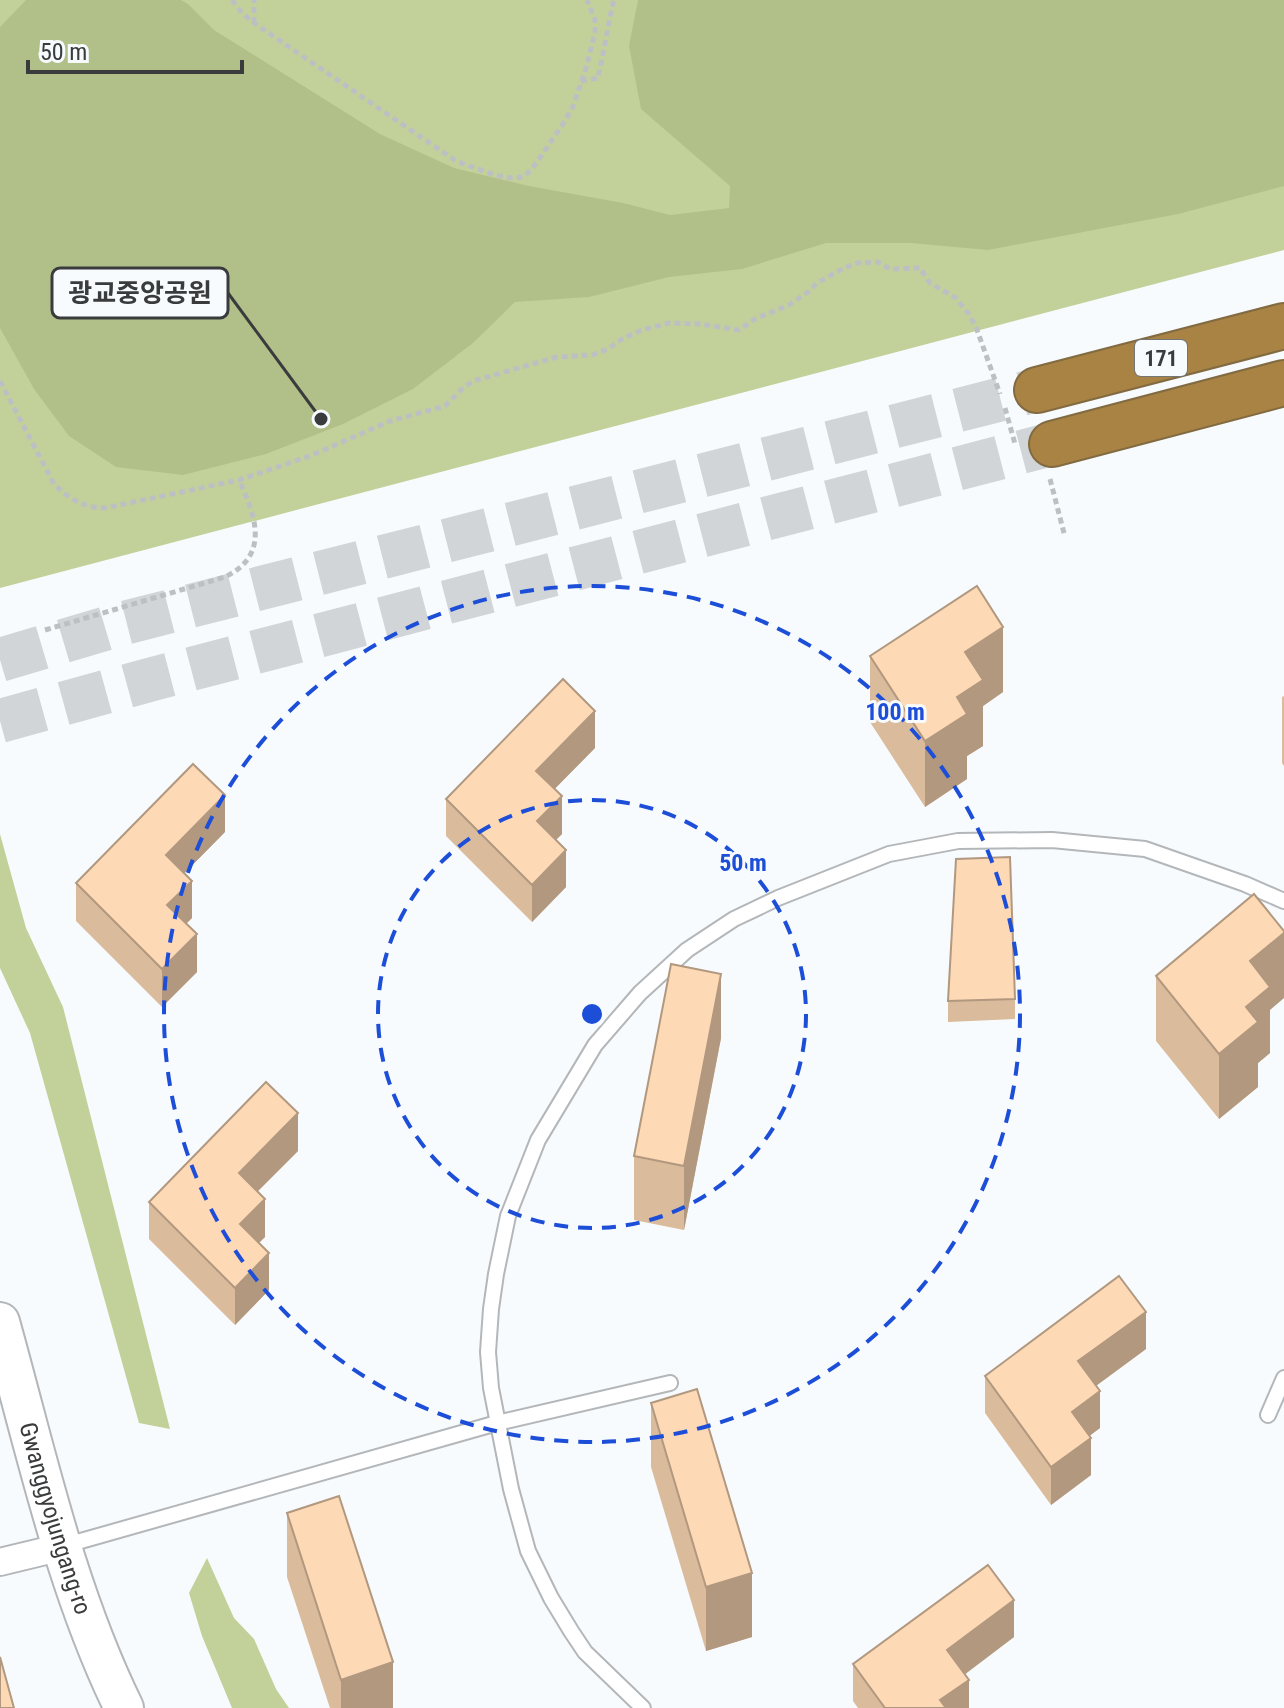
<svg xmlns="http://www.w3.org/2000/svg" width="1284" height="1708" font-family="'Roboto Condensed','Noto Sans KR',sans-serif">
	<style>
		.green { fill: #c2d199 }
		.forest { fill: #b1c088 }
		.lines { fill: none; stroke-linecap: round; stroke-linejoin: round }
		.motorway-tunnel { stroke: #d1d5d7; stroke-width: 44; stroke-dasharray: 44 22; stroke-linecap: butt }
		.service-casing { stroke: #b4b7ba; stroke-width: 18 }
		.minor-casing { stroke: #b4b7ba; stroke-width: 30 }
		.secondary-casing { stroke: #b4b7ba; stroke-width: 42 }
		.motorway-casing { stroke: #826a41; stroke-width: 48 }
		.path { stroke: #bdc0c2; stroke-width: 5; stroke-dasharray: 6 4; stroke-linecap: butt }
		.service { stroke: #fff; stroke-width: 14 }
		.minor { stroke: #fff; stroke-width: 26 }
		.secondary { stroke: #fff; stroke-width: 38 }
		.motorway { stroke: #a98344; stroke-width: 44 }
		.wall { fill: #dabb9c }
		.shaded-wall { fill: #b1987f }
		.building { fill: #fdd9b5; stroke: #b1987f; stroke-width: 2 }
		.ring { fill: none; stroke: #1d4ed8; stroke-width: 4; stroke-dasharray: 14 10 }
		.labels { text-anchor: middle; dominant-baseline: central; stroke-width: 6; stroke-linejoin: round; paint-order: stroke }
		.shield { fill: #f7fbfe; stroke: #737576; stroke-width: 2 }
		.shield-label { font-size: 22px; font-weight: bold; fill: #3a3b3c }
		.street-label { font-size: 24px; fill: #3a3b3c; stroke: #f7fbfe }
		.centre { fill: #1d4ed8; stroke: #f7fbfe; stroke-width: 4 }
		.ring-label { font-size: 24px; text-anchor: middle; font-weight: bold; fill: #1d4ed8; stroke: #f7fbfe; stroke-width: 6; stroke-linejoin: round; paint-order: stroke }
		.leader { fill: none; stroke: #3a3b3c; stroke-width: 3 }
		.callout-dot { fill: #3a3b3c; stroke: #f7fbfe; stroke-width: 3 }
		.callout { fill: #f7fbfe; stroke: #3a3b3c; stroke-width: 3 }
		.callout-label { font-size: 26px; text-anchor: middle; font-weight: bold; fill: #3a3b3c }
	</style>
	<rect width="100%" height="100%" fill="#f7fbfe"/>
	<g class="green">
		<path d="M 0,0 L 1284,0 L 1284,250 L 0,588 Z"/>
		<path d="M 0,834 L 26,928 L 63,1007 L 170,1429 L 139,1423 L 30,1033 L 0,968 Z"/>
		<path d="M 207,1558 L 234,1618 L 254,1639 L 276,1689 L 289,1708 L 232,1708 L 202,1636 L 189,1593 Z"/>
	</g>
	<path class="forest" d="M 26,0 L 181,0 L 188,4 L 214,30 L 380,134 L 454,168 L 529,186 L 623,203 L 670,215 L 729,208 L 730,186 L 641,109 L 629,46 L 638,0 L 1284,0 L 1284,186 L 1178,214 L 988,250 L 911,243 L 826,243 L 742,269 L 669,277 L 589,297 L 515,302 L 473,343 L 413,389 L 343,424 L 266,454 L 183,475 L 116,467 L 69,436 L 34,389 L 0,328 L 0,27 Z"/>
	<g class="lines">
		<g class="motorway-tunnel">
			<path d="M 0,660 L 124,623 L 1037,390"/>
			<path d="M 0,721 L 149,680 L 1052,444"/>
		</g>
		<defs>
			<g id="service">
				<path d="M 1268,1415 L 1284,1378"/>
				<path d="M 63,1546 L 497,1423 L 670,1383"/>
				<path d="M 643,1708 L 585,1652 L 571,1631 L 551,1598 L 528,1551 L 511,1489 L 491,1388 L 488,1352 L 491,1309 L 496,1274 L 508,1216 L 538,1140 L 595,1045 L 640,993 L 687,950 L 734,919 L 778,898 L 889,854 L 958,841 L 1052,840 L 1145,849 L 1245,884 L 1284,901"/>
			</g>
			<path id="minor" d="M 0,1562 L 62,1547"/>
			<g id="secondary">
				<path id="s1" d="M 0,1322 C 36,1451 65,1588 124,1708"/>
			</g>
			<g id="motorway">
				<path d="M 1037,390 L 1284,326"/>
				<path d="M 1052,444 L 1284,383"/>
			</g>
		</defs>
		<use href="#service" class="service-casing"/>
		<use href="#minor" class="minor-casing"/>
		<use href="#secondary" class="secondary-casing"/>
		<use href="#motorway" class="motorway-casing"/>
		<g class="path">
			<path d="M 232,0 L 242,13 L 254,23 L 456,161 L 495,175 L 511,178 L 523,177 L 532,169 L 561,127 L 572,109 L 586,68 L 595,32 L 595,20 L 587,0"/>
			<path d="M 254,23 L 254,0"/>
			<path d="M 581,81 L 598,78 L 613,3 L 615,0"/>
			<path d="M 0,381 L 54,484 C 68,498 84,508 105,508 L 239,480 L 310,456 L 390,421 L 445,406 L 462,389 L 473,381 L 557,357 L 592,355 L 608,349 L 622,339 L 642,330 L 669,323 L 700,324 L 739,330 L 755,319 L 789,305 L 808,292 L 817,283 L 844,268 L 857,263 L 878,262 L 890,269 L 920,268 L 930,283 L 956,298 L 968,313 L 976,327 L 1000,394"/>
			<path d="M 1005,408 L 1015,444"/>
			<path d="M 1050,479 L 1065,537"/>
			<path d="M 45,630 L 225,577 C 270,555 256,517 239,480"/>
		</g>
		<use href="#service" class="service"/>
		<use href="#minor" class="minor"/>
		<use href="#secondary" class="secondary"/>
		<use href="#motorway" class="motorway"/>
	</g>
	<g class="wall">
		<path d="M 870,656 L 1003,692 L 983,706 L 983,746 L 967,756 L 967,779 L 925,807 L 870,722 Z"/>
		<path d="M 1284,696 L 1284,766 L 1282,763 L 1282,697 Z"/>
		<path d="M 595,748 L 554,789 L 562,834 L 556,840 L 566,887 L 532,922 L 446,836 L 446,799 Z"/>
		<path d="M 225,832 L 184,873 L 192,918 L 186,924 L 197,972 L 162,1007 L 76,921 L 76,883 Z"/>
		<path d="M 1156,976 L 1270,1010 L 1270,1053 L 1258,1063 L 1258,1087 L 1219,1119 L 1156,1041 Z"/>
		<path d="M 1015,999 L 1015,1019 L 948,1022 L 948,1001 Z"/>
		<path d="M 721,1038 L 684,1230 L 634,1220 L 634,1156 Z"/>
		<path d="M 298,1151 L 257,1192 L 265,1237 L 259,1243 L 269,1290 L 235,1325 L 149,1239 L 149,1202 Z"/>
		<path d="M 1146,1349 L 1096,1386 L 1100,1428 L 1089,1436 L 1091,1475 L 1051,1505 L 985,1413 L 985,1376 Z"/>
		<path d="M 651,1403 L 752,1637 L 706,1651 L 651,1467 Z"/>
		<path d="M 287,1513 L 393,1708 L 330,1708 L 287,1577 Z"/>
		<path d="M 1014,1637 L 964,1674 L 969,1708 L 858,1708 L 853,1701 L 853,1664 Z"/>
	</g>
	<g class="shaded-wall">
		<path d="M 1003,627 L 1003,692 L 983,706 L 983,746 L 967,756 L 967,779 L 925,807 L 925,741 L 957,697 L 965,652 Z"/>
		<path d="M 595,711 L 595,748 L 536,808 L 536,771 Z"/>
		<path d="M 225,795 L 225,832 L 166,892 L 166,855 Z"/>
		<path d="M 562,796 L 562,834 L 537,858 L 537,821 Z"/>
		<path d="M 566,850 L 566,887 L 532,922 L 532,885 Z"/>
		<path d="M 192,881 L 192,918 L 167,942 L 167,905 Z"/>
		<path d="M 1284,933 L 1284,998 L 1270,1010 L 1270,1053 L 1258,1063 L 1258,1087 L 1219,1119 L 1219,1054 L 1246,1007 L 1250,961 Z"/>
		<path d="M 197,934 L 197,972 L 162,1007 L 162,969 Z"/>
		<path d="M 721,974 L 721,1038 L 684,1230 L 684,1166 Z"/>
		<path d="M 298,1113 L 298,1151 L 239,1210 L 239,1173 Z"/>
		<path d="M 265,1199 L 265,1237 L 240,1261 L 240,1224 Z"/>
		<path d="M 269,1253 L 269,1290 L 235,1325 L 235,1288 Z"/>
		<path d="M 1146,1312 L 1146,1349 L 1078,1399 L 1078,1361 Z"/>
		<path d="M 1100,1391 L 1100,1428 L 1072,1449 L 1072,1412 Z"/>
		<path d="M 1091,1438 L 1091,1475 L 1051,1505 L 1051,1467 Z"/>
		<path d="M 752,1573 L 752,1637 L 706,1651 L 706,1587 Z"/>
		<path d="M 1014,1600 L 1014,1637 L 947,1688 L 947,1650 Z"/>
		<path d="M 393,1662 L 393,1708 L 341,1708 L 341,1680 Z"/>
		<path d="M 969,1680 L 969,1708 L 940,1708 L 940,1700 Z"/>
	</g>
	<g class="building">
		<path d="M 977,586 L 1003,627 L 965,652 L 983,680 L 957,697 L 967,714 L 925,741 L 870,656 Z"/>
		<path d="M 563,679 L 595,711 L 536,771 L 562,796 L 537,821 L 566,850 L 532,885 L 446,799 Z"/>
		<path d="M 193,764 L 225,795 L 166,855 L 192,881 L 167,905 L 197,934 L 162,969 L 76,883 Z"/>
		<path d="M 1010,857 L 1015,999 L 948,1001 L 956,859 Z"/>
		<path d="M 1254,894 L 1284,931 L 1284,933 L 1250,961 L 1270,987 L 1246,1007 L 1258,1022 L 1219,1054 L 1156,976 Z"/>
		<path d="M 671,964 L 721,974 L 684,1166 L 634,1156 Z"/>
		<path d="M 266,1082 L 298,1113 L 239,1173 L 265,1199 L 240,1224 L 269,1253 L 235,1288 L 149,1202 Z"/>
		<path d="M 1119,1276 L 1146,1312 L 1078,1361 L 1100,1391 L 1072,1412 L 1091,1438 L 1051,1467 L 985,1376 Z"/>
		<path d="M 697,1389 L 752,1573 L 706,1587 L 651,1403 Z"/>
		<path d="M 339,1496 L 393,1662 L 341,1680 L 287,1513 Z"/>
		<path d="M 988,1565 L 1014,1600 L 947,1650 L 969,1680 L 940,1700 L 946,1708 L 885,1708 L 853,1664 Z"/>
		<path d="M 0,1657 L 14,1708 L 0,1708 Z"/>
	</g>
	<g class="ring">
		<circle cx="592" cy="1014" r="214"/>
		<circle cx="592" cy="1014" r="428"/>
	</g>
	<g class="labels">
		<rect class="shield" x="1135" y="340" width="52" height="36" rx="6"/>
		<g class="shield-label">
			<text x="1161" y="358">171</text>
		</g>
		<g class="street-label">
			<text stroke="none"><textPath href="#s1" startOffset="204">Gwanggyojungang-ro</textPath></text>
		</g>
	</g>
	<circle cx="592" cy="1014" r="12" class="centre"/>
	<g class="ring-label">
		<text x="895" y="720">100 m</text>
		<text x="743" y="871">50 m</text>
	</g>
	<path class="leader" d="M321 419L228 293"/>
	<circle class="callout-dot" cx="321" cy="419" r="8"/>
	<rect class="callout" x="52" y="268" width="176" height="50" rx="8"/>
	<g class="callout-label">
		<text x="140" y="302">광교중앙공원</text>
	</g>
	<path d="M28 60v12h214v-12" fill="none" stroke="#3a3b3c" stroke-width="4"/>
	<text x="40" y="60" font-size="24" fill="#3a3b3c" stroke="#f7fbfe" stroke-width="6" paint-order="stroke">50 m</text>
</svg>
